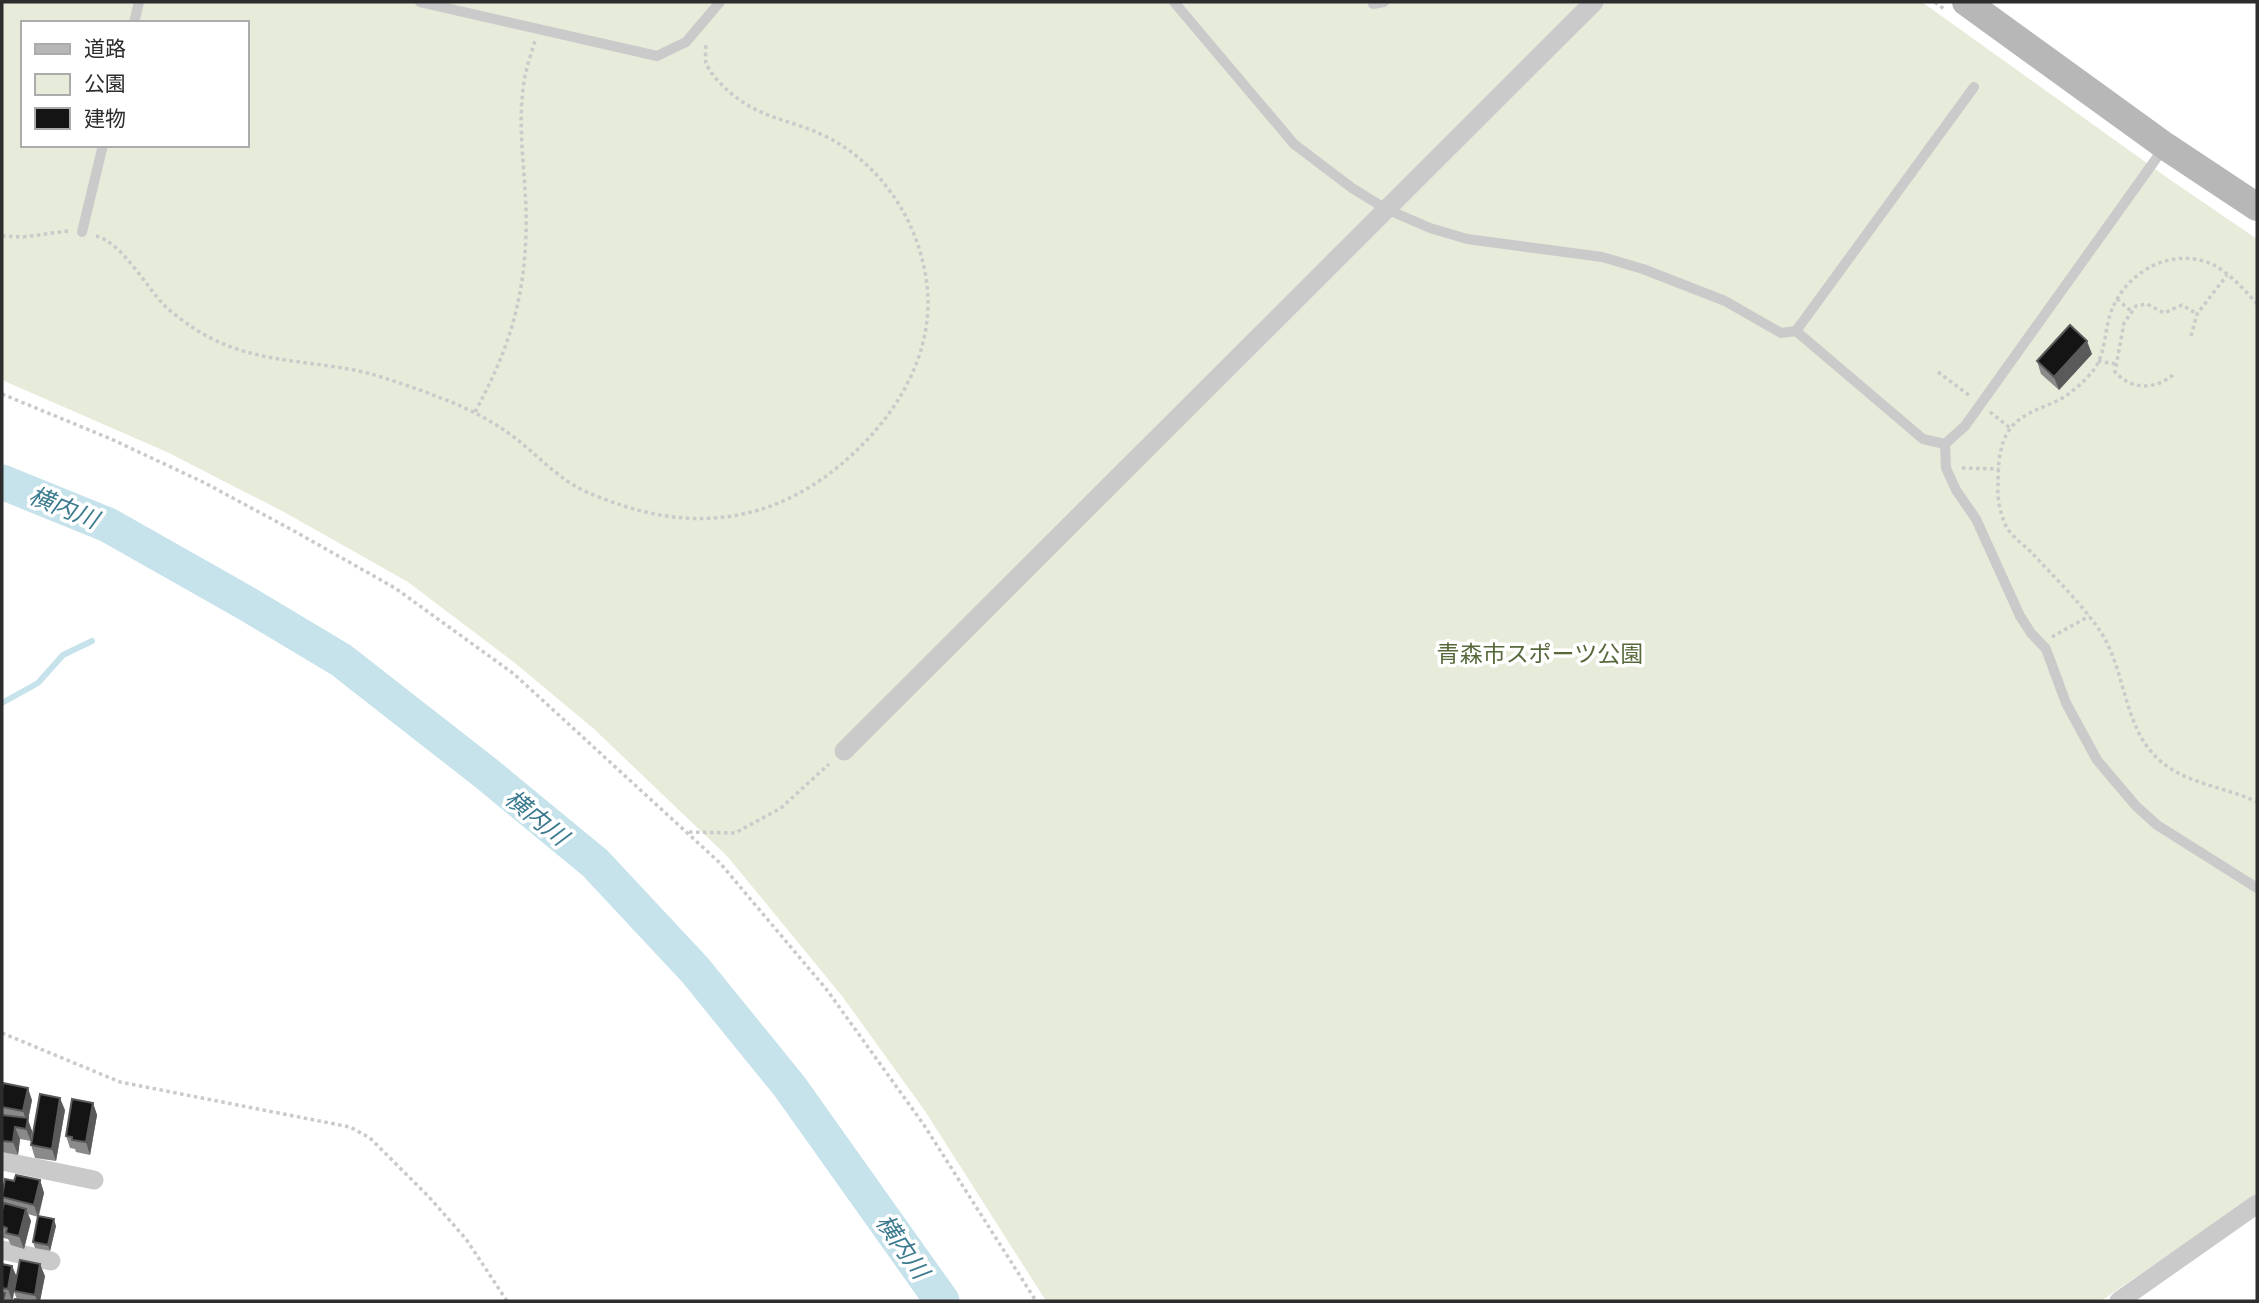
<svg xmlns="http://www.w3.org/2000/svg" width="2259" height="1303" font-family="'Archivo Narrow','Noto Sans JP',sans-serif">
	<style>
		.green { fill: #e6ebda; fill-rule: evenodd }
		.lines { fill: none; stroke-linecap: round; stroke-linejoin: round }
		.stream { stroke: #c6e2eb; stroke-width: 6 }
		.river { stroke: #c6e2eb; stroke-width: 35 }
		.path { stroke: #cacaca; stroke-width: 3.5; stroke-dasharray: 3.5 3.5; stroke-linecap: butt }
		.lane { stroke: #cacaca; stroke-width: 10 }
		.street { stroke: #cacaca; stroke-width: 19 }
		.secondary { stroke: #b7b7b7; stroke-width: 28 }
		.wall { fill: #8a8a8a }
		.shaded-wall { fill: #5a5a5a }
		.building { fill: #141414; stroke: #5a5a5a; stroke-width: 2 }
		.labels { text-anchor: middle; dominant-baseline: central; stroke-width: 7; stroke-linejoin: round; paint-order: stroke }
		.park-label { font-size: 23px; fill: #57693b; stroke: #fff }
		.water-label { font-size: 24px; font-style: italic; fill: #3b7a8f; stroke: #fff }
	</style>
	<rect width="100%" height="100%" fill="#fff"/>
	<path class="green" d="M 2,2 L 1922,2 L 2169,179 L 2257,239 L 2257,1194 L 2101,1301 L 1046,1301 L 925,1111 L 842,996 L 727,856 L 594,729 L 515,663 L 408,582 L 284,512 L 167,452 L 2,380 ZM 23,23 L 247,23 L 247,145 L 23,145 Z"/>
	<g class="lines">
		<path class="stream" d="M 2,703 L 38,683 L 63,655 L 92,641"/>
		<path class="river" d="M 2,482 L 108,525 L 244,602 L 341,660 L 487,774 L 595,863 L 695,970 L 790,1087 L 942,1301"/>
		<g class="path">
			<path d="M 1935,2 L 1944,9"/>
			<path d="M 2,236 L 23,237 L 68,231"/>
			<path d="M 96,236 C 121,242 146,286 164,305 C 172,313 183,321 192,327 C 244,362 295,359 354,370 C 374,374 394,381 414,388 C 451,401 484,414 515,438 C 535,453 553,473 575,486 C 589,494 606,500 621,505 C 714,536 796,513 864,443 C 907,399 936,340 926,278 C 917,220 882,166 829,138 C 788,117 759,121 723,86 C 717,80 709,71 706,63 C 705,57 706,48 706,42"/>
			<path d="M 2117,299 L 2131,311"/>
			<path d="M 2257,304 C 2245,290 2230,274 2214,265 C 2174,246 2129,270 2113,307 C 2104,326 2107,350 2095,368 C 2087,379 2075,390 2064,397 C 2046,408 2023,411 2010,429 C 1999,443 1998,467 1998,485 C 1997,499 2000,513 2006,526 C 2011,536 2024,545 2032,553 C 2054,577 2079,601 2098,628 C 2126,667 2122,723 2156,757 C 2183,784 2224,786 2257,802"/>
			<path d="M 2191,336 L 2197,314 L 2227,275"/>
			<path d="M 2098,361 L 2116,364"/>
			<path d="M 1938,372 L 1970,396"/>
			<path d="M 2173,375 C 2154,390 2132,390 2115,372 L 2124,323 L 2136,306 L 2147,304 L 2164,313 L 2182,305 L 2197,314"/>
			<path d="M 2,394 L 111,439 L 205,483 L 294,531 L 395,588 L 514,674 L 720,863 L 827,990 L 924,1125 L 1036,1301"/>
			<path d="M 475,412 C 508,351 524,302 526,233 C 528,183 516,133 524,82 C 526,68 531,54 535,41"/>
			<path d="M 1990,412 L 2010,428"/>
			<path d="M 1962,468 L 1999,469"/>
			<path d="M 2052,637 L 2089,616"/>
			<path d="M 689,832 L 735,833 L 781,808 L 829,764"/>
			<path d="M 2,1033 L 120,1082 L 350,1127 L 370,1138 L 429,1197 L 466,1239 L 507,1301"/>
		</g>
		<g class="lane">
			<path d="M 420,2 L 657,56 L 686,42 L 720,2"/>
			<path d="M 1174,2 L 1294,144 L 1352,188 L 1386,209 L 1430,228 L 1467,239 L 1602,257 L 1643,269 L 1725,301 L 1781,333 L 1796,331"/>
			<path d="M 1373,2 L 1373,4 L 1384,2"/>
			<path d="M 134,23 L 139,2"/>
			<path d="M 1974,87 L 1796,331 L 1923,439 L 1945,444 L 1965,426 L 2163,149"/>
			<path d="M 82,232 L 103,145"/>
			<path d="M 1945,444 L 1946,468 L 1956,490 L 1976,519 L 2020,616 L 2031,633 L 2046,649 L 2066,703 L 2097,760 L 2136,806 L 2157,825 L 2257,888"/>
		</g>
		<g class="street">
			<path d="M 844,751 L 1594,2"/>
			<path d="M 2,1161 L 94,1180"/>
			<path d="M 2,1250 L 51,1261"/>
			<path d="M 2119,1301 L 2257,1204"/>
		</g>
		<path class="secondary" d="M 1966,2 L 2165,146 L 2257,207"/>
	</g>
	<g class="wall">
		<path d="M 2092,354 L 2059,390 L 2041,374 L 2037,361 Z"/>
		<path d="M 2,1090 L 32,1100 L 28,1120 L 32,1131 L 31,1141 L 20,1139 L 18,1155 L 2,1152 Z"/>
		<path d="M 93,1103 L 97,1115 L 90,1155 L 76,1152 L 75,1149 L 70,1148 L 66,1136 Z"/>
		<path d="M 65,1110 L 56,1161 L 35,1158 L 31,1145 Z"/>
		<path d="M 40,1180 L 44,1193 L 39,1216 L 56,1226 L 50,1251 L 35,1248 L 33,1242 L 38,1217 L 28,1214 L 31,1221 L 24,1249 L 11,1245 L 8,1239 L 3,1238 L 2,1235 L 2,1211 L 3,1205 L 2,1200 L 2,1192 L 14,1181 Z"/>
		<path d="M 2,1264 L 12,1266 L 17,1277 L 45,1276 L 40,1301 L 14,1301 L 17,1299 L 14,1292 L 13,1301 L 2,1301 Z"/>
	</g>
	<g class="shaded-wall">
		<path d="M 2087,341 L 2092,354 L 2059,390 L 2054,377 Z"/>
		<path d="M 28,1088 L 32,1100 L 28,1120 L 32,1131 L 31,1141 L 26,1129 L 27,1123 L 23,1111 Z"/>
		<path d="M 60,1098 L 65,1110 L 56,1161 L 52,1149 Z"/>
		<path d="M 93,1103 L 97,1115 L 90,1155 L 86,1142 Z"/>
		<path d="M 15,1127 L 20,1139 L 18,1155 L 13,1142 Z"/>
		<path d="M 40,1180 L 44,1193 L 38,1217 L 34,1205 Z"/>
		<path d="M 26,1209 L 31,1221 L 24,1249 L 19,1236 Z"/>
		<path d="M 54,1219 L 56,1226 L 50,1251 L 48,1245 Z"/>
		<path d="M 40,1264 L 45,1276 L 40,1301 L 37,1301 L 35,1295 Z"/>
		<path d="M 12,1266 L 17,1278 L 12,1301 L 8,1289 Z"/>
	</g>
	<g class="building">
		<path d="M 2070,325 L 2087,341 L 2054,377 L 2037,361 Z"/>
		<path d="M 3,1083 L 28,1088 L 23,1111 L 2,1107 L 2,1090 Z"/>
		<path d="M 40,1094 L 60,1098 L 52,1149 L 31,1145 Z"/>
		<path d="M 72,1099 L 93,1103 L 86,1142 L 72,1140 L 72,1137 L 66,1136 Z"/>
		<path d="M 2,1115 L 28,1118 L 26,1129 L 15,1127 L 13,1142 L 2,1141 Z"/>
		<path d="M 16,1175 L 40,1180 L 34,1205 L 2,1197 L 5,1179 L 14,1181 Z"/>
		<path d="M 4,1203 L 26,1209 L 19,1236 L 6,1233 L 7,1228 L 2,1226 L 2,1211 Z"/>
		<path d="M 38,1216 L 54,1219 L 48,1245 L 33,1242 Z"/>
		<path d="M 20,1260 L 40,1264 L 35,1295 L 14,1291 Z"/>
		<path d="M 2,1264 L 12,1266 L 8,1289 L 2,1288 Z"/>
		<path d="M 2,1293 L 5,1293 L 3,1301 L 2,1301 Z"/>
		<path d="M 15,1299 L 27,1301 L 14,1301 Z"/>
	</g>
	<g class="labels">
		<g class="park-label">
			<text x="1540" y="653">青森市スポーツ公園</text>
		</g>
		<g class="water-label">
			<text transform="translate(64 507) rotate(22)">横内川</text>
			<text transform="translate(537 817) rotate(39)">横内川</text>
			<text transform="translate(903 1246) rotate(55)">横内川</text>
		</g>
	</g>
	<rect width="2259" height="1303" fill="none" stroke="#2d2d2d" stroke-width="7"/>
	<rect x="21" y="21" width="228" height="126" fill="#ffffff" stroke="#ababab" stroke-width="2"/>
	<rect x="35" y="44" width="35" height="10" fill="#b7b7b7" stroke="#ababab" stroke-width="2"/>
	<text x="84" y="56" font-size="21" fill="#2d2d2d">道路</text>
	<rect x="35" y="74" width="35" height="21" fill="#e6ebda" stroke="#ababab" stroke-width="2"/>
	<text x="84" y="91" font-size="21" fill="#2d2d2d">公園</text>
	<rect x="35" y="108" width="35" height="21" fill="#141414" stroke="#ababab" stroke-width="2"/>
	<text x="84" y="126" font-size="21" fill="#2d2d2d">建物</text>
</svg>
